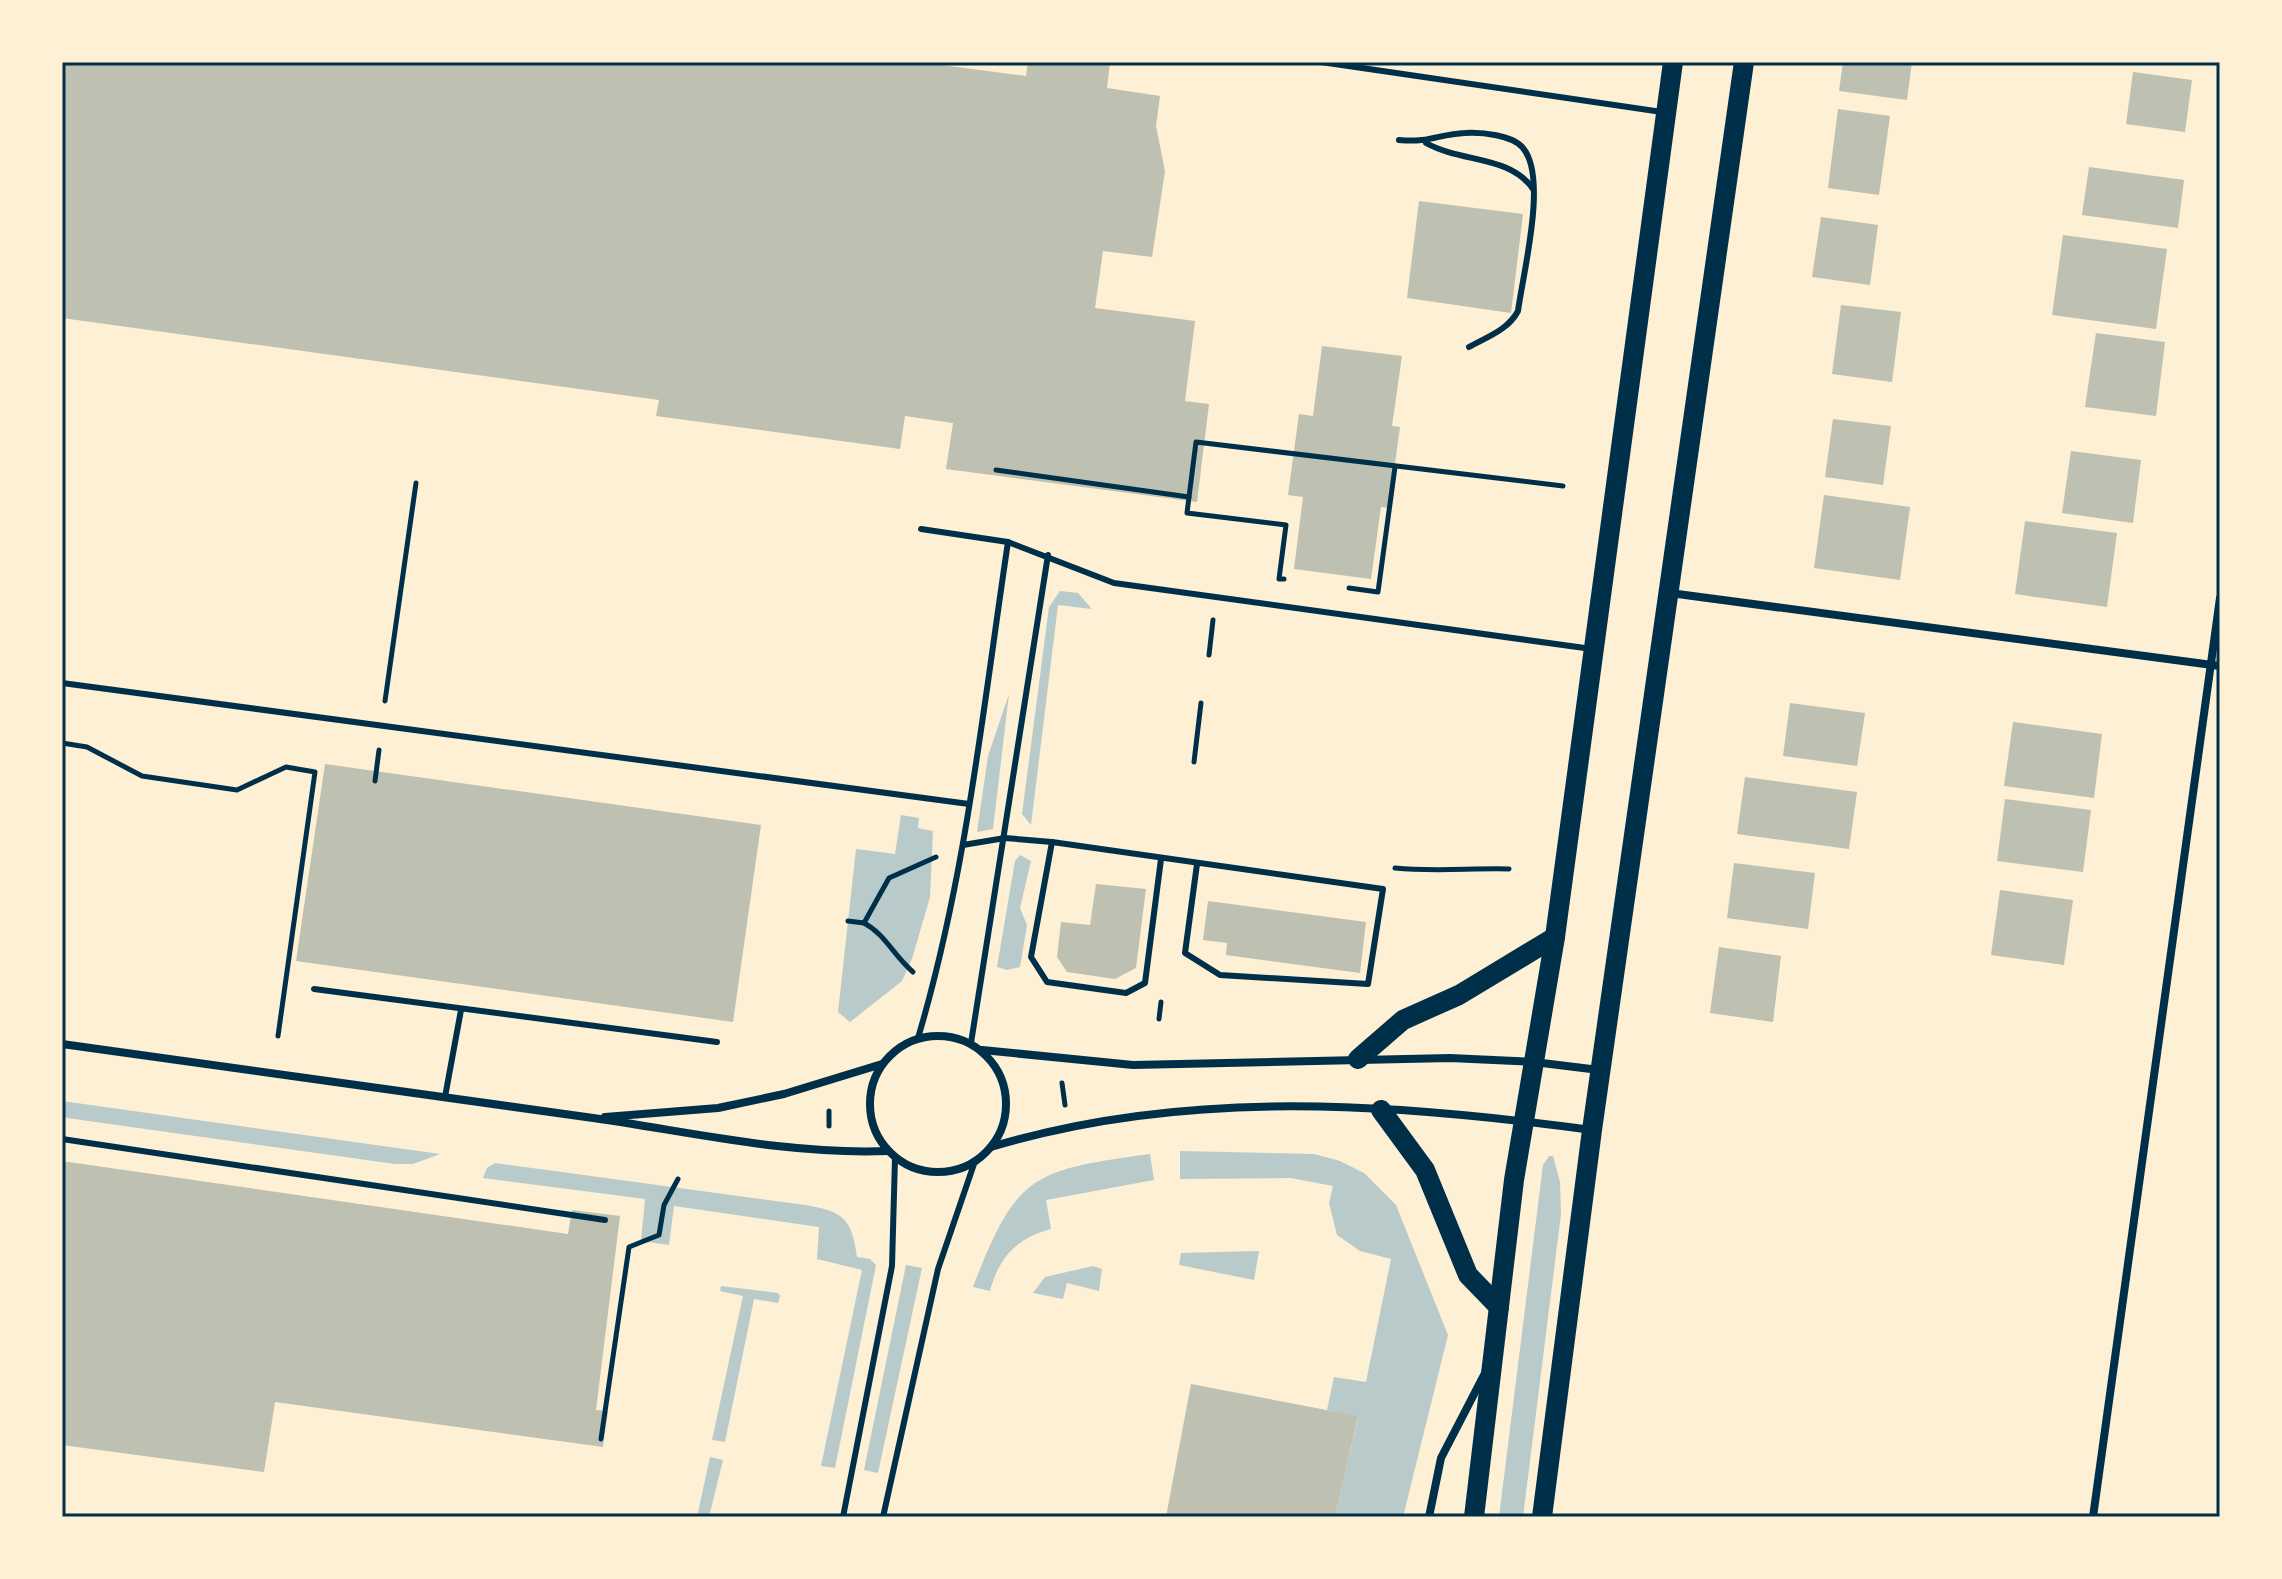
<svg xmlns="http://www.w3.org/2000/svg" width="2282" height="1579" font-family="Poppins,sans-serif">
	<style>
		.green { fill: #b9caca }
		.building { fill: #bec0b2 }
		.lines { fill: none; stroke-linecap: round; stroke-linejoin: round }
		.path { stroke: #003049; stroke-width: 5 }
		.service { stroke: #003049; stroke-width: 6 }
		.minor { stroke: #003049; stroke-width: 8 }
		.primary { stroke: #003049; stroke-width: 20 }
		.neatline { fill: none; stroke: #003049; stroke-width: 3 }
	</style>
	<rect width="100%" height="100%" fill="#fdf0d5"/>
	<g class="green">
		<path d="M 1060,591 L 1078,593 L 1092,609 L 1058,605 L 1031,825 L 1022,814 L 1049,607 Z"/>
		<path d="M 1009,694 L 993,829 L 977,832 L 988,756 Z"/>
		<path d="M 901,815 L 919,818 L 918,828 L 933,831 L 930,897 L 912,959 L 902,981 L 850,1022 L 838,1012 L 856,849 L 895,854 Z"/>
		<path d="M 1020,855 L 1031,861 L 1020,908 L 1027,925 L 1020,967 L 1007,970 L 997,967 L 1015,861 Z"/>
		<path d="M 62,1101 L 440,1154 L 413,1164 L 395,1164 L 67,1118 L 62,1116 Z"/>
		<path d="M 1180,1151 L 1314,1154 L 1340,1161 L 1364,1173 L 1396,1205 L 1448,1335 L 1403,1517 L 1335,1517 L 1358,1417 L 1327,1410 L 1334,1377 L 1366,1382 L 1391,1259 L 1360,1251 L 1337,1235 L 1329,1203 L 1333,1186 L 1291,1178 L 1180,1179 Z"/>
		<path d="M 1150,1154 L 1154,1180 L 1046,1200 L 1051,1229 C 1017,1238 999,1257 990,1291 L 973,1287 C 1016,1175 1032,1170 1150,1154 Z"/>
		<path d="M 1549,1156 L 1553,1156 L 1560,1182 L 1561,1214 L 1523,1517 L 1499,1517 L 1543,1165 Z"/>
		<path d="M 495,1163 L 805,1205 C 843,1211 852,1219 857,1257 L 870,1259 L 876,1265 L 835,1468 L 821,1466 L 862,1270 L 817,1259 L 819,1227 L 674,1206 L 669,1245 L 641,1241 L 645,1199 L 483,1178 L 487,1168 Z"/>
		<path d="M 1259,1251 L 1254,1280 L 1179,1265 L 1181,1253 Z"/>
		<path d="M 906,1265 L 922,1268 L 878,1473 L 864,1470 Z"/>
		<path d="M 1093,1266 L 1102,1269 L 1099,1291 L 1067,1283 L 1063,1299 L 1033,1293 L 1045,1277 Z"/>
		<path d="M 721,1286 L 778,1293 L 780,1296 L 778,1303 L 754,1299 L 725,1442 L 712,1440 L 743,1296 L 720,1291 Z"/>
		<path d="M 710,1457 L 723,1460 L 709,1517 L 697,1517 Z"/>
	</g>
	<g class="building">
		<path d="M 62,62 L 919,62 L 1026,76 L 1028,62 L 1110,62 L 1107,88 L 1160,96 L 1156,126 L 1165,171 L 1152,257 L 1103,251 L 1095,308 L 1195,321 L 1185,401 L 1209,404 L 1197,502 L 946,469 L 953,423 L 905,416 L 900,449 L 656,416 L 659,400 L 62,318 Z"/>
		<path d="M 1843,62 L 1912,62 L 1907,100 L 1839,91 Z"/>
		<path d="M 2133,72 L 2192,80 L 2185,132 L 2126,124 Z"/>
		<path d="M 1838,109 L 1890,116 L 1879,195 L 1828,188 Z"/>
		<path d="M 2089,167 L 2184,180 L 2178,228 L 2082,215 Z"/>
		<path d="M 1419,201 L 1523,214 L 1511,313 L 1407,298 Z"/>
		<path d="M 1821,217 L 1878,225 L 1870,285 L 1812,277 Z"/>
		<path d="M 2063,235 L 2167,249 L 2156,329 L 2052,315 Z"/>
		<path d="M 1841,305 L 1901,312 L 1892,382 L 1832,374 Z"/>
		<path d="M 2096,333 L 2165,342 L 2156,416 L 2085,407 Z"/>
		<path d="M 1322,346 L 1402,356 L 1392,426 L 1400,427 L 1389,508 L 1381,507 L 1371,579 L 1294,569 L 1303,497 L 1288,495 L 1299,414 L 1313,416 Z"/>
		<path d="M 1833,419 L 1891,426 L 1883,485 L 1825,477 Z"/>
		<path d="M 2071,451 L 2141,460 L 2133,523 L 2062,513 Z"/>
		<path d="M 1824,495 L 1910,507 L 1900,580 L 1814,568 Z"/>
		<path d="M 2025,521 L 2117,533 L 2107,607 L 2015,594 Z"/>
		<path d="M 1790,703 L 1865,713 L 1857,766 L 1783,756 Z"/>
		<path d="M 2013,722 L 2102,734 L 2094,798 L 2004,786 Z"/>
		<path d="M 325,764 L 761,825 L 733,1022 L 296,961 Z"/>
		<path d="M 1745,777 L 1857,792 L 1849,849 L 1737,834 Z"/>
		<path d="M 2005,799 L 2091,810 L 2083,872 L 1997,861 Z"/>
		<path d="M 1734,863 L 1815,873 L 1808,929 L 1727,918 Z"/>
		<path d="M 1096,884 L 1146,889 L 1136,968 L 1115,979 L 1067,972 L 1057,957 L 1061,922 L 1090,925 Z"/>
		<path d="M 2000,890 L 2073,900 L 2064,965 L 1991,955 Z"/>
		<path d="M 1208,901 L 1366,922 L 1360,973 L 1226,955 L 1227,943 L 1203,940 Z"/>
		<path d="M 1719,947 L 1781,956 L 1773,1022 L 1710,1013 Z"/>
		<path d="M 62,1161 L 568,1234 L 572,1210 L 620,1216 L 596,1410 L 608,1411 L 603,1447 L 275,1402 L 264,1472 L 62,1445 Z"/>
		<path d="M 1191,1384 L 1358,1416 L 1335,1517 L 1166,1517 Z"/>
	</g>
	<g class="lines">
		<g class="path">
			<path d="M 996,470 L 1189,497 L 1196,442 L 1563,486"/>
			<path d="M 1189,497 L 1187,513 L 1286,525 L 1279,579 L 1284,579"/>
			<path d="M 1349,588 L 1378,592 L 1395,467"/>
			<path d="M 1209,655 L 1213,620"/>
			<path d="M 385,701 L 416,483"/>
			<path d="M 62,743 L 87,747 L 142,776 L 237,790 L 286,767 L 315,772 L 278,1036"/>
			<path d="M 1194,762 L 1201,703"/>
			<path d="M 375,781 L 379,750"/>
			<path d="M 1395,868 C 1433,872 1471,868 1509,869"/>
			<path d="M 848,921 L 864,923 L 889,878 L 936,857"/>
			<path d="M 864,923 C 885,934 894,956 913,972"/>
			<path d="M 1159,1019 L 1161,1002"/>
			<path d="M 1062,1083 L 1065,1105"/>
			<path d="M 829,1111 L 829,1126"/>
			<path d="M 601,1439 L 629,1247 L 659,1235 L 664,1205 L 678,1179"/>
		</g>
		<g class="service">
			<path d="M 1321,62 L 1662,112"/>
			<path d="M 1399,140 C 1430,143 1439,134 1465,133 C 1481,132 1513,135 1523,148 C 1548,178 1523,273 1518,311 C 1508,330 1487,337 1469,347"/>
			<path d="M 1426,143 C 1462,163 1510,155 1533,189"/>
			<path d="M 921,529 L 1008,542 L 1114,583 L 1592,649"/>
			<path d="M 62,683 L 969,804"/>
			<path d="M 1052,842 L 1031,957 L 1047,982 L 1126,993 L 1145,983 L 1161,859"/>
			<path d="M 963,845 L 1005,838 L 1052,842 L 1383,889 L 1368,984 L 1220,975 L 1185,953 L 1197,864"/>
			<path d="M 314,989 L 717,1042"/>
			<path d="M 918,1038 C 966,877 983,708 1008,542"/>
			<path d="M 971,1043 L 1048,555"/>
			<path d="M 445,1097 L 461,1010"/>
			<path d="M 62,1139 L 605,1220"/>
			<path d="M 843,1517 L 892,1266 L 895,1158"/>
			<path d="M 883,1517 L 938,1269 L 975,1161"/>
		</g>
		<g class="minor">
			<path d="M 1670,593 L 2220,666"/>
			<circle cx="938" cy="1104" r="68"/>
			<path d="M 62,1044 C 237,1068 412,1092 586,1117 C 688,1131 785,1155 888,1151"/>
			<path d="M 982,1050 L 1133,1065 L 1450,1058 L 1534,1062 L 1599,1070"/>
			<path d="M 605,1117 L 718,1108 L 784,1094 L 882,1064"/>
			<path d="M 991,1147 C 1186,1088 1393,1103 1592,1130"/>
			<path d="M 1429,1517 L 1441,1458 L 1485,1373"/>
			<path d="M 2093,1517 L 2220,598"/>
		</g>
		<g class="primary">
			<path d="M 1358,1059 L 1403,1020 L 1459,995 L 1555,937"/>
			<path d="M 1381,1110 L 1425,1170 L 1468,1275 L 1499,1307"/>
			<path d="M 1474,1517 L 1514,1180 L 1555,937 L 1673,62"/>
			<path d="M 1542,1517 L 1592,1130 L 1744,62"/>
		</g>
	</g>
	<rect width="2282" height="1579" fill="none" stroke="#fdf0d5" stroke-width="128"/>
	<rect x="64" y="64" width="2154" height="1451" class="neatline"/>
</svg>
